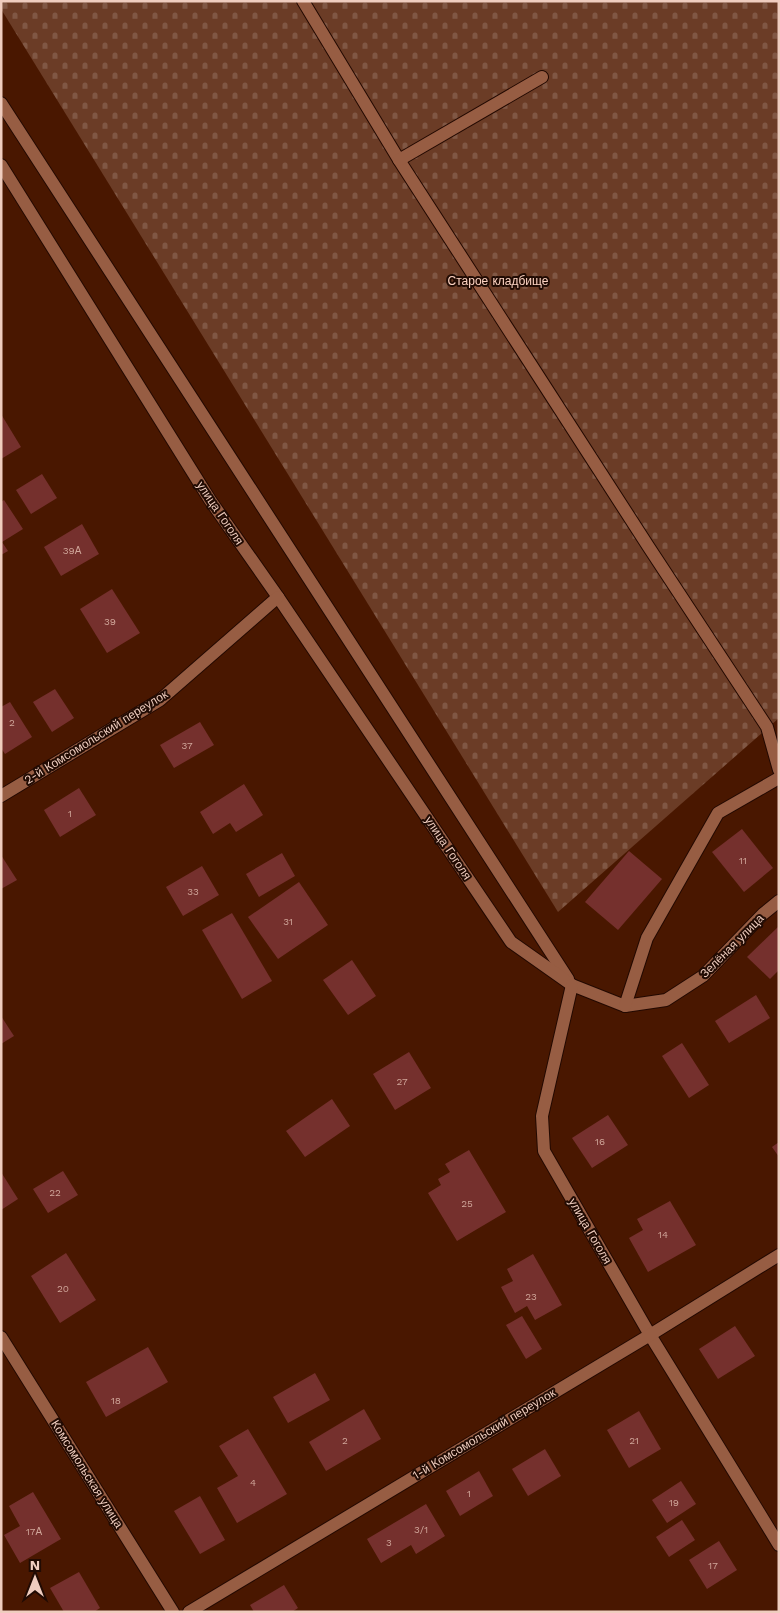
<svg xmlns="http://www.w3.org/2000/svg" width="780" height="1613" font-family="'Work Sans',sans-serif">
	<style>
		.cemetery { fill: url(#cemetery-stones) }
		.building { fill: #75302d }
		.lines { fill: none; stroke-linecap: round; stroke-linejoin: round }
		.minor-casing { stroke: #230900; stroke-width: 14 }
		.minor { stroke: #975d43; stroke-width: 12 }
		.labels { text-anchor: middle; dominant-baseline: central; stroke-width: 4; stroke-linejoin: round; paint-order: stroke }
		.number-label { font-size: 10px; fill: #d0a69a }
		.park-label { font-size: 12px; fill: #fcd3c2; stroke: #210b03 }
		.street-label { font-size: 12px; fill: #efcdbf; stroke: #210b03 }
	</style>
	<defs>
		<pattern id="cemetery-stones" width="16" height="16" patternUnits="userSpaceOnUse" patternTransform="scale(1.25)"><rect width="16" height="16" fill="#6b3c26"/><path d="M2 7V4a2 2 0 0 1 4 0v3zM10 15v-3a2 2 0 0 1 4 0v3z" fill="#805744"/></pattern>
	</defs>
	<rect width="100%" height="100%" fill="#491700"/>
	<path class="cemetery" d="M 1,1 L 779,1 L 779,718 L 558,912 L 1,9 Z"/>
	<g class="building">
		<path d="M 1,414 L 21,447 L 1,459 Z"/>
		<path d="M 42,474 L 57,498 L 31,514 L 16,490 Z"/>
		<path d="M 4,500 L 23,529 L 2,542 L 8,551 L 1,555 L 1,502 Z"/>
		<path d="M 82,524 L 99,554 L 61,576 L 44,547 Z"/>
		<path d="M 112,589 L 140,633 L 107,653 L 80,609 Z"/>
		<path d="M 55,689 L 74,718 L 52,732 L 33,702 Z"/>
		<path d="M 10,702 L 32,737 L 5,754 L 1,748 L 1,707 Z"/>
		<path d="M 200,722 L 214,745 L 174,768 L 160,745 Z"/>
		<path d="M 244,784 L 263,815 L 236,832 L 230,823 L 213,834 L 200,812 Z"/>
		<path d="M 79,788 L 96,815 L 60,837 L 44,810 Z"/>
		<path d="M 742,829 L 773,868 L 744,892 L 712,852 Z"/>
		<path d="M 629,851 L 662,879 L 618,930 L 585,902 Z"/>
		<path d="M 282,853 L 295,876 L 259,897 L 246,874 Z"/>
		<path d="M 1,855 L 17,880 L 1,889 Z"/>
		<path d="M 202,866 L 219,895 L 183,916 L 166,887 Z"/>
		<path d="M 299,882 L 328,925 L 278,959 L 248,917 Z"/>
		<path d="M 232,913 L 272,981 L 242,999 L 202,930 Z"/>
		<path d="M 779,926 L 779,970 L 770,979 L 747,957 Z"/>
		<path d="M 352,960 L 376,996 L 348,1015 L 323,980 Z"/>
		<path d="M 756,995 L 770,1018 L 729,1043 L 715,1021 Z"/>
		<path d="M 1,1016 L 14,1036 L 1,1044 Z"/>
		<path d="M 682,1043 L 709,1085 L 689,1098 L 662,1056 Z"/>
		<path d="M 409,1052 L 431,1088 L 395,1110 L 373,1074 Z"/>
		<path d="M 332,1099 L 350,1126 L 305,1157 L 286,1131 Z"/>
		<path d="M 608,1115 L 628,1145 L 592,1168 L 572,1138 Z"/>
		<path d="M 779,1142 L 779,1157 L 772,1147 Z"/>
		<path d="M 469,1150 L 506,1212 L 457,1241 L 428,1193 L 441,1185 L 438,1179 L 450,1172 L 445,1164 Z"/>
		<path d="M 63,1171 L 78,1195 L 48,1213 L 33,1189 Z"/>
		<path d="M 1,1172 L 18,1199 L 1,1210 Z"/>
		<path d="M 670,1201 L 696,1245 L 648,1272 L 629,1238 L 643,1230 L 637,1219 Z"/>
		<path d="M 66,1253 L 96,1300 L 60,1323 L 31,1276 Z"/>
		<path d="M 533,1254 L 562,1305 L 535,1320 L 527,1306 L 515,1313 L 501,1287 L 513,1281 L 507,1269 Z"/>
		<path d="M 522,1316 L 542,1349 L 526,1359 L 506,1325 Z"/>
		<path d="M 735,1326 L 755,1356 L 718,1379 L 699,1349 Z"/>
		<path d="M 148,1347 L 168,1382 L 106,1417 L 86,1382 Z"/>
		<path d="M 315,1373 L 330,1400 L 288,1423 L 273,1397 Z"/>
		<path d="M 364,1409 L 381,1439 L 326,1471 L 309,1442 Z"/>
		<path d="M 639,1411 L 661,1449 L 629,1468 L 607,1430 Z"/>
		<path d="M 248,1429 L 287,1494 L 237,1523 L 217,1488 L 238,1476 L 219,1446 Z"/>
		<path d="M 545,1449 L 561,1476 L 528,1496 L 512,1469 Z"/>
		<path d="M 479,1471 L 493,1496 L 460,1516 L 446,1491 Z"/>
		<path d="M 681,1481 L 696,1504 L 667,1523 L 652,1500 Z"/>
		<path d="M 33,1492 L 61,1539 L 20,1563 L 4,1535 L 20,1526 L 9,1506 Z"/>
		<path d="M 200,1496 L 225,1540 L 200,1554 L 174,1511 Z"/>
		<path d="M 426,1504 L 445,1536 L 416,1554 L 411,1545 L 381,1563 L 367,1539 Z"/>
		<path d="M 682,1520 L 695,1540 L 669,1557 L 656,1537 Z"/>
		<path d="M 719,1541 L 737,1570 L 707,1589 L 689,1560 Z"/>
		<path d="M 79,1572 L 100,1608 L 94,1612 L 64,1612 L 50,1588 Z"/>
		<path d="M 284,1585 L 298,1608 L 292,1612 L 254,1612 L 250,1605 Z"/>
	</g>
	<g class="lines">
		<defs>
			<g id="minor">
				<path d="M 303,1 L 399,160 L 648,546 L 767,727 L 779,770"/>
				<path d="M 1,103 L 568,979"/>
				<path d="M 399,160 L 542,77"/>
				<path d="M 1,165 L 210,500 L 278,597 L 511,942 L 572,985 L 625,1006 L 666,1000 L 703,976 L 763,914 L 779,901"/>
				<path d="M 1,796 L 160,700 L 278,597"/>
				<path d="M 572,985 L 542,1116 L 544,1151 L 650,1335 L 779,1545"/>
				<path d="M 625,1006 L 647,938 L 718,813 L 779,778"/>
				<path d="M 1,1337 L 173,1612"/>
				<path d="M 189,1612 L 650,1335 L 779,1255"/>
			</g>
		</defs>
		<use href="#minor" class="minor-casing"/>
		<use href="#minor" class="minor"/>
	</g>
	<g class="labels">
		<g class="number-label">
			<text x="72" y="550">39А</text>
			<text x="110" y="621">39</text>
			<text x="12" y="722">2</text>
			<text x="187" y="745">37</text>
			<text x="70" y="813">1</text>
			<text x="743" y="860">11</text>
			<text x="193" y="891">33</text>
			<text x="288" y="921">31</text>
			<text x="402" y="1081">27</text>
			<text x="600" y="1141">16</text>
			<text x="55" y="1192">22</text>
			<text x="467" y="1203">25</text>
			<text x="663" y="1234">14</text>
			<text x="63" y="1288">20</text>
			<text x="531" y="1296">23</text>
			<text x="116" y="1400">18</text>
			<text x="345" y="1440">2</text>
			<text x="634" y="1440">21</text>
			<text x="253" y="1482">4</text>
			<text x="469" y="1493">1</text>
			<text x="674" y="1502">19</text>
			<text x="421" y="1529">3/1</text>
			<text x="34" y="1531">17А</text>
			<text x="389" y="1542">3</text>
			<text x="713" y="1565">17</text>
		</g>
		<g class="park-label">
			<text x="498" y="281">Старое кладбище</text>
		</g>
		<g class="street-label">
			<text transform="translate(220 513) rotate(56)">улица Гоголя</text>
			<text transform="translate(96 737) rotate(-32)">2-й Комсомольский переулок</text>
			<text transform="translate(448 848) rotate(56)">улица Гоголя</text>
			<text transform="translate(732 946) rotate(-45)">Зелёная улица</text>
			<text transform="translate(590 1231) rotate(60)">улица Гоголя</text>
			<text transform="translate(484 1434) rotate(-31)">1-й Комсомольский переулок</text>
			<text transform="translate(87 1474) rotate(58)">Комсомольская улица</text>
		</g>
	</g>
	<rect width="780" height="1613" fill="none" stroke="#efcdbf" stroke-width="5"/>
	<g transform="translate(35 1578)" stroke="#210b03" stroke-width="4" paint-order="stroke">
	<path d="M0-4L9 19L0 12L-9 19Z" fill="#efcdbf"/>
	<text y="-8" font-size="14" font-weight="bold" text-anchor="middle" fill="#efcdbf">N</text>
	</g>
</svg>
